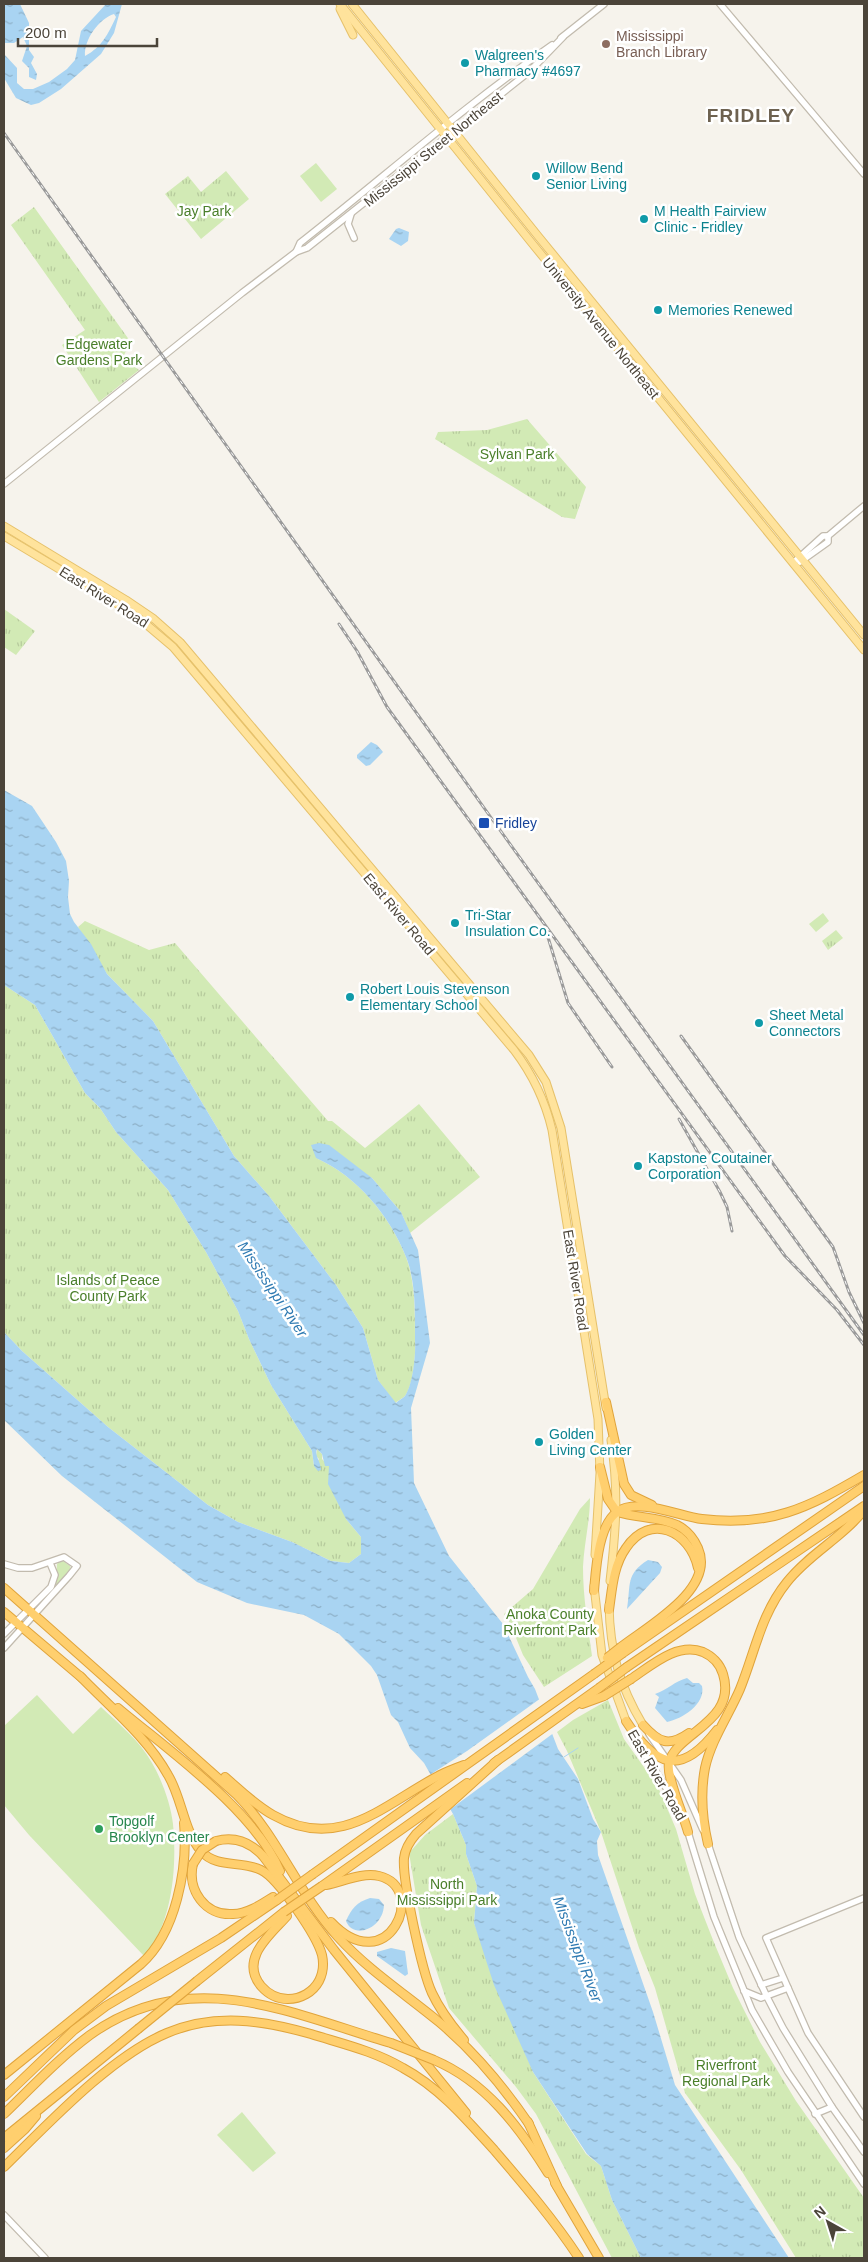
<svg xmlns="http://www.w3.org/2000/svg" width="868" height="2262" font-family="Arial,sans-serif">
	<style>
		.grass { fill: #d2eab5 }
		.park { fill: url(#park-tufts) }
		.water { fill: url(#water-ripples); fill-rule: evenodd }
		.pier { fill: #f6f3ec }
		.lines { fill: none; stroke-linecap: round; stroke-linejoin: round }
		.stream { stroke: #a9d4f2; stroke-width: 1 }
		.minor-casing { stroke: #c2bbae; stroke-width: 8 }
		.major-casing { stroke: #e6c16a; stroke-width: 9 }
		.highway-casing { stroke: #e0a43c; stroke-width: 10 }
		.minor { stroke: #fff; stroke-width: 5.5 }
		.major { stroke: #ffe39c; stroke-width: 7 }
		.highway { stroke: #ffcf6e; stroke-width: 8 }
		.rail-casing { stroke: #9a9a9a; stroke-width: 3 }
		.rail { stroke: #fff; stroke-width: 1; stroke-dasharray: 4; stroke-linecap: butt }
		.highway-bridge-casing { stroke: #e0a43c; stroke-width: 10; stroke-linecap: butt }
		.highway-bridge { stroke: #ffcf6e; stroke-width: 8 }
		.education-dot { fill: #8d6e63; stroke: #fff; stroke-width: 2 }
		.culture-dot { fill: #0f9aa8; stroke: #fff; stroke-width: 2 }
		.transit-dot { fill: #1a4fb4; stroke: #fff; stroke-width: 2 }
		.leisure-dot { fill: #2e9e5b; stroke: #fff; stroke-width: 2 }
		.labels { text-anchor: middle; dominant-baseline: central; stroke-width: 5; stroke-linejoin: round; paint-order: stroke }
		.education-label { font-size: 14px; fill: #785e54; stroke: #fff; text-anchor: start }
		.culture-label { font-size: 14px; fill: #0d838f; stroke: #fff; text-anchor: start }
		.street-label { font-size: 14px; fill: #4b4439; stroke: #fff }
		.park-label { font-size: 14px; fill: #4a7f2a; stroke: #fff }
		.transit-label { font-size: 14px; fill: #164399; stroke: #fff; text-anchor: start }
		.leisure-label { font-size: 14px; fill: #27864d; stroke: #fff; text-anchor: start }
		.water-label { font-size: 15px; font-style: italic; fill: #2e7ab2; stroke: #fff }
		.district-label { font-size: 19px; font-weight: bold; letter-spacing: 1px; fill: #6e6250; stroke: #fff }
	</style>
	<defs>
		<pattern id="park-tufts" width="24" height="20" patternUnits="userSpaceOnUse" patternTransform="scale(1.25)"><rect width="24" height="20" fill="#d2eab5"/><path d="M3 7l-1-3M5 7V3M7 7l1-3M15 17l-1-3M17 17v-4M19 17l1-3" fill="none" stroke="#b6ca9c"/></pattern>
		<pattern id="water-ripples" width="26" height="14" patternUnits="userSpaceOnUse" patternTransform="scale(1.25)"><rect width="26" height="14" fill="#a9d4f2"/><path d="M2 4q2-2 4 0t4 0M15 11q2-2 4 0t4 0" fill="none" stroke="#8caec5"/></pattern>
	</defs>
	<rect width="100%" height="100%" fill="#f6f3ec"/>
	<g class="grass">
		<path d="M 316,163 L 337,189 L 321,202 L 300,176 Z"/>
		<path d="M 823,913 L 829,921 L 816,932 L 809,924 Z"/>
		<path d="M 62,1560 L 70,1566 L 71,1570 L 58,1585 L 56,1584 L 57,1564 Z"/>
		<path d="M 37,1695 L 73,1734 L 101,1707 C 119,1724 140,1741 152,1763 C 162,1780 171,1805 173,1824 C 177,1865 173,1924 144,1956 L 29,1835 L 4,1805 L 4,1726 Z"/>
		<path d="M 242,2112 L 276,2153 L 253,2172 L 217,2135 Z"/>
	</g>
	<g class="park">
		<path d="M 226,171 L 249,199 L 201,239 L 165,194 L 188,176 L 201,192 Z"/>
		<path d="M 34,207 L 130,341 L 123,358 L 139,370 L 99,402 L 62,345 L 85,330 L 11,225 Z"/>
		<path d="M 527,419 L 586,487 L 575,519 L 562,517 L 435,439 L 438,432 L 487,430 Z"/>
		<path d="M 4,609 L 35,631 L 16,655 L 4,647 Z"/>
		<path d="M 85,921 L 149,950 L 175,943 L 328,1121 L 332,1121 L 365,1148 L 419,1104 L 480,1177 L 410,1233 L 401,1212 L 372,1178 L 316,1158 C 357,1176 390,1216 406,1257 C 415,1280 415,1312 415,1337 C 416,1351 414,1384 405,1396 C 403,1398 398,1401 395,1403 L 378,1380 L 363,1328 L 336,1285 L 269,1196 L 234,1156 L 153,1021 L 107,974 L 78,927 Z"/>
		<path d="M 836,930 L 843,938 L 828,950 L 822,941 Z"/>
		<path d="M 4,985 L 35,1005 L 85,1093 L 100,1108 L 116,1132 L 168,1190 L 206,1252 L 238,1311 L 249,1339 L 271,1385 L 312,1451 L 314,1466 L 319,1459 L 316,1456 L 317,1449 L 322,1454 L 322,1459 L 329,1466 L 346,1519 L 361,1537 L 361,1554 L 349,1563 L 331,1561 L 292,1542 L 238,1522 L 208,1505 L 108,1427 L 22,1351 L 4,1332 Z"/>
		<path d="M 590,1498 C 590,1521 584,1544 583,1567 C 583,1597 588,1626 592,1656 L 544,1687 L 523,1655 L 510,1623 L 504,1614 L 533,1589 L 580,1509 Z"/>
		<path d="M 608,1700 L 624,1739 L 658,1787 L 676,1829 L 695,1894 L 713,1940 L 733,1988 L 760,2042 L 796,2101 L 864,2198 L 864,2258 L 796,2258 L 741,2170 L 685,2093 L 655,1988 L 639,1948 L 601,1832 L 567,1751 L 557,1732 L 573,1720 Z"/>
		<path d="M 453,1814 L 466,1845 L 466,1854 L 477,1886 L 474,1923 L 533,2072 L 586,2154 L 601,2166 L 612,2200 L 641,2258 L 612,2258 L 536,2114 L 516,2087 L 449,2008 L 421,1925 L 409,1853 L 425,1835 Z"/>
	</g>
	<g class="water">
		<path d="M 9,4 L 20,4 L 29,23 L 29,50 L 34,57 L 31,63 L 37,74 L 36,80 L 29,77 L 29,68 L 22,61 L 27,46 L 23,37 L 14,43 L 4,43 L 4,5 Z"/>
		<path d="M 106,4 L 122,4 L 114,33 L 101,54 L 61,89 L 39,103 L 31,105 L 16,98 L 4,78 L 4,54 L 17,68 L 17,83 L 24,89 L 33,89 L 49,82 L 67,69 L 75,60 L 81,31 ZM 114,14 L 116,17 C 108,34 102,47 85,56 C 84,39 99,19 114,14 Z"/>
		<path d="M 399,228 L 409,232 L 408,241 L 401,246 L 389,239 L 396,229 Z"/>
		<path d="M 371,742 L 377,745 L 383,752 L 370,765 L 366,766 L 357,758 L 357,755 Z"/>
		<path d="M 4,790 L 32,806 L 56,842 L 66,861 L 69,881 L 68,897 L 70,914 L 74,922 L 91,944 L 107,974 L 153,1021 L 234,1156 L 269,1196 L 336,1285 L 363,1328 L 378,1380 L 396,1403 C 398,1401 403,1398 405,1396 C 413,1385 416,1354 415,1340 C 415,1315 416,1281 406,1257 C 390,1216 357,1176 316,1158 L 311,1145 L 319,1143 L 329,1145 L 372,1178 L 401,1212 L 418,1250 L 430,1343 L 411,1408 L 414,1483 L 449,1556 L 503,1624 L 528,1677 L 535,1689 L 558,1749 L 578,1779 L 593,1819 L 601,1832 L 597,1841 L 598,1855 L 653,2012 L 675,2085 L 789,2258 L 641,2258 L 612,2200 L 601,2166 L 587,2154 L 533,2072 L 494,1985 L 474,1923 L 477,1886 L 466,1854 L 466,1845 L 453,1814 L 424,1763 L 410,1748 L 398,1722 L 391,1715 L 377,1675 L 371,1666 L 339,1634 L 304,1615 L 247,1603 L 197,1582 L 62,1476 L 4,1420 L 4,1332 L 22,1351 L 108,1427 L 208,1505 L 238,1522 L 292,1542 L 331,1561 L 349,1563 L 361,1554 L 361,1537 L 346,1519 L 328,1484 L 329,1466 L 325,1466 L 322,1454 L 317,1449 C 314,1455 321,1462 321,1470 L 318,1471 L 314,1466 L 312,1451 L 271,1385 L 249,1339 L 238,1311 L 206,1252 L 168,1190 L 116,1132 L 100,1108 L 85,1093 L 35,1005 L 4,985 Z"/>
		<path d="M 648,1560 L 658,1562 L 662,1567 L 660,1573 L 627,1609 C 631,1586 625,1574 648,1560 Z"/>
		<path d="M 687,1678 L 693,1683 L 699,1683 L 702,1686 C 706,1704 682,1719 667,1722 L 655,1708 L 659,1697 L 655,1694 C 667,1690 675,1681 687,1678 Z"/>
		<path d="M 370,1898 L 379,1899 L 384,1905 C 383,1929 353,1940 346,1921 C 351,1909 357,1902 370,1898 Z"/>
		<path d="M 391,1948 L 405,1951 L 408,1974 L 405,1976 L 377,1956 L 377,1952 Z"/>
	</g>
	<path class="pier" d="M 541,1698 L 545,1714 L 551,1719 L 555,1732 L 448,1811 L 428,1776 L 467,1751 Z"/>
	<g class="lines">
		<path class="stream" d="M 564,1757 L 578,1748"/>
		<defs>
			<g id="minor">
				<path d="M 720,4 L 864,174"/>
				<path d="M 561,38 L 604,4"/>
				<path d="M 351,214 L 348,224 L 354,238"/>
				<path d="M 296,252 L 300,243 C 384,177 464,106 552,45"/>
				<path d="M 4,484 L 242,293 L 296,252 L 307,248 L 530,71 L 563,37"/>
				<path d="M 800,562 L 828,542 L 828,536"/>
				<path d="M 793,563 L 823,536 L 828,536 L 864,506"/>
				<path d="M 4,1564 L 18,1568 L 32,1568 L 64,1557 L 77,1566 L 69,1576 L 4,1648"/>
				<path d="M 4,1634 L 51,1587 L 55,1575 L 50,1563"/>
				<path d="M 632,1734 L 675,1802"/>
				<path d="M 649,1734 L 681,1780 L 703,1830"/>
				<path d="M 687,1829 L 714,1917 L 752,2010 L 788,2072 L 864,2184"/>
				<path d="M 707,1841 L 739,1937 L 767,1997 L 783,2028 L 832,2107 L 864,2152"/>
				<path d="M 864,1898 L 766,1938 L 808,2033 L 864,2117"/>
				<path d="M 761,1985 L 783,1978"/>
				<path d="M 744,1991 L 761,1998 L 788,1988"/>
				<path d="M 815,2114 L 832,2107"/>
				<path d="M 4,2215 L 45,2258"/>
			</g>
			<g id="major">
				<path d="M 340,4 L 531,242 L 864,650"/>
				<path d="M 352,4 L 538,236 L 864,635"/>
				<path d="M 340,9 L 353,35"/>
				<path d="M 4,526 L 126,600 L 154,619 L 180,642 L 529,1055 L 546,1082 L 561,1128 L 606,1408"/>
				<path d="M 4,536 L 134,614 L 173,647 L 514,1050 C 533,1075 545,1100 552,1130 L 598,1419 L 600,1473 L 595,1555"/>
				<path d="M 610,1581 C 616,1530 619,1493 611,1440"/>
				<path d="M 594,1586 L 602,1655 L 626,1721"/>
				<path d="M 609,1605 C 610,1651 619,1685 643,1725"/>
			</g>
			<g id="highway">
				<path d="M 606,1402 L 624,1484 L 631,1495 L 652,1505"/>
				<path d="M 600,1467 L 608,1499 L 617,1512 C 637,1518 659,1517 677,1525 C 687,1530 694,1539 698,1548 C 716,1589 648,1626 621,1647"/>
				<path d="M 4,1588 L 237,1795 C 278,1837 298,1893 338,1937 C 367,1969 405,1994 439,2022 C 475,2052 503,2086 529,2124"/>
				<path d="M 594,1591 C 596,1569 598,1526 617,1512 C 637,1497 679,1516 702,1519 C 770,1527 808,1508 864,1475"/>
				<path d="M 609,1610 C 612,1590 613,1566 626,1548 C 650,1512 690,1531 698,1568"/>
				<path d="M 4,1612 L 82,1678"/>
				<path d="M 623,1653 L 864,1486"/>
				<path d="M 627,1667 L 864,1506"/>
				<path d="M 80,1676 C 110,1707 147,1737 168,1775 C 182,1798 184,1832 201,1851 C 217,1869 241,1860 261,1870 C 278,1878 317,1936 322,1955 C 324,1964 323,1973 319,1981 C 313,1992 301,1999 288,1999 C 278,1999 268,1994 261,1986 C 239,1959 270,1935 287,1916"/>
				<path d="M 631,1679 C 652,1665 677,1642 703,1652 C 712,1656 720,1664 723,1674 C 738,1722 675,1733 669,1763 C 666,1777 684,1816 688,1832"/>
				<path d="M 582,1704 L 604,1696"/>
				<path d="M 118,1708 C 168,1750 254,1810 280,1871"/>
				<path d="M 626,1721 C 655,1766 680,1778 717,1730"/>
				<path d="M 643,1725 C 659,1743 669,1747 689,1733"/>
				<path d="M 494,1763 L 599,1688"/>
				<path d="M 225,1777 C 240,1790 255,1805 273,1815 C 340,1853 384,1804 440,1775 C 448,1771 456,1768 464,1765"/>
				<path d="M 216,1841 C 235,1836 250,1842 263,1856 L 334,1950 L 466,2113"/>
				<path d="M 708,1844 C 702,1818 700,1794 705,1768 C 711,1740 729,1715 740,1689 C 755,1652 761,1614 787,1582 C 809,1554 842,1538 864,1510"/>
				<path d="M 193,1864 C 187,1890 205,1916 233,1914 C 247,1914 262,1904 273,1897"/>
				<path d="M 313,1874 L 594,1674"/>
				<path d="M 326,1885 C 342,1882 362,1872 379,1876 C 429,1888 388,1982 331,1922"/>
				<path d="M 322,1886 L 467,1783"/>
				<path d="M 197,1981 L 284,1912"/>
				<path d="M 464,2040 C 452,2026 440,2010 432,1993 C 422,1971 402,1880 404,1858 C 405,1848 410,1841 416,1834 L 498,1760"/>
				<path d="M 434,2060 C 486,2082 519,2127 548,2173"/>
				<path d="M 4,2075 L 141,1964 C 176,1933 188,1868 184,1823"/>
				<path d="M 4,2097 L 74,2030 L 106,2006 L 221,1938 L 277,1900"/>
				<path d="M 4,2114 C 32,2087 59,2058 90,2035 C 189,1964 287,2012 391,2043"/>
				<path d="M 528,2122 L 557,2186"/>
				<path d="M 4,2138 L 138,2029"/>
				<path d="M 4,2148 L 25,2129 L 36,2116"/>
				<path d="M 4,2167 C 48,2124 111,2056 167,2033 C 215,2013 262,2020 311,2034 C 343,2044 374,2051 403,2068 C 440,2088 467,2120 495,2151 C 525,2186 554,2220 579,2258"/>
				<path d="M 555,2183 L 599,2258"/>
			</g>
		</defs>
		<use href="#minor" class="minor-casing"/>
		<use href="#major" class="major-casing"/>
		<use href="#highway" class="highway-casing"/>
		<use href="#minor" class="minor"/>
		<use href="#major" class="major"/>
		<use href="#highway" class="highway"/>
		<defs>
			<g id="rail">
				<path d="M 4,133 L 492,819 L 864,1335"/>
				<path d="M 339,624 L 357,651 L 387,707 L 785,1256 L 837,1310 L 864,1345"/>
				<path d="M 547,934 L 568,1003 L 612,1067"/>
				<path d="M 681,1036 L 833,1247 L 849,1292 L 864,1323"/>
				<path d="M 679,1119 L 720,1192 L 727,1207 L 732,1231"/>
			</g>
		</defs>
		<use href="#rail" class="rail-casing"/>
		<use href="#rail" class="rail"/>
		<defs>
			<g id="highway-bridge">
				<path d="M 607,1658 L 621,1647"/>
				<path d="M 594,1674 L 623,1653"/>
				<path d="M 599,1688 L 627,1667"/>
				<path d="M 604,1696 L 631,1679"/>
				<path d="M 193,1864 L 202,1850 L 216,1841"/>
				<path d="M 277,1900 L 313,1874"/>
				<path d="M 284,1912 L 322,1886"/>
				<path d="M 138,2029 L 197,1981"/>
				<path d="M 391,2043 L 434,2060"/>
			</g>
		</defs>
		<use href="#highway-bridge" class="highway-bridge-casing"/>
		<use href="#highway-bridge" class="highway-bridge"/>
	</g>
	<circle class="education-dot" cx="606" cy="44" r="5"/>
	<g class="culture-dot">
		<circle cx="465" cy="63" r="5"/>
		<circle cx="536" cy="176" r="5"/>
		<circle cx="644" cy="219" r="5"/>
		<circle cx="658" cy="310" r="5"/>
		<circle cx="455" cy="923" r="5"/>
		<circle cx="350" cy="997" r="5"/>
		<circle cx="759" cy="1023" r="5"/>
		<circle cx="638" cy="1166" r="5"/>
		<circle cx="539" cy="1442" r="5"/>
	</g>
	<rect class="transit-dot" x="478" y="817" width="12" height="12" rx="2.5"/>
	<circle class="leisure-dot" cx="99" cy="1829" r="5"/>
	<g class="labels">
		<g class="education-label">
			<text x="616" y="36">Mississippi<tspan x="616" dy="16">Branch Library</tspan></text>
		</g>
		<g class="culture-label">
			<text x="475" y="55">Walgreen's<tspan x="475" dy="16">Pharmacy #4697</tspan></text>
			<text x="546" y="168">Willow Bend<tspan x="546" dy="16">Senior Living</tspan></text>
			<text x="654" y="211">M Health Fairview<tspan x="654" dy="16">Clinic - Fridley</tspan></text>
			<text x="668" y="310">Memories Renewed</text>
			<text x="465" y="915">Tri-Star<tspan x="465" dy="16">Insulation Co.</tspan></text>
			<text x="360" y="989">Robert Louis Stevenson<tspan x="360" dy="16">Elementary School</tspan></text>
			<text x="769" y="1015">Sheet Metal<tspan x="769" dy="16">Connectors</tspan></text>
			<text x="648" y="1158">Kapstone Coutainer<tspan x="648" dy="16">Corporation</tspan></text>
			<text x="549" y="1434">Golden<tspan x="549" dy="16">Living Center</tspan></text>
		</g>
		<g class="street-label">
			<text transform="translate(433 149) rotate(-39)">Mississippi Street Northeast</text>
			<text transform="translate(601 328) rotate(51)">University Avenue Northeast</text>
			<text transform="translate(104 597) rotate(32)">East River Road</text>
			<text transform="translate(399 914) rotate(50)">East River Road</text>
			<text transform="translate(576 1280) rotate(81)">East River Road</text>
			<text transform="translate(657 1775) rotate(60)">East River Road</text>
		</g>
		<g class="park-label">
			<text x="204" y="211">Jay Park</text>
			<text x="99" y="344">Edgewater<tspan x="99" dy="16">Gardens Park</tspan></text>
			<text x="517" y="454">Sylvan Park</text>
			<text x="108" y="1280">Islands of Peace<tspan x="108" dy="16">County Park</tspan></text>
			<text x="550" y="1614">Anoka County<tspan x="550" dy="16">Riverfront Park</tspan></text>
			<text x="447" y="1884">North<tspan x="447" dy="16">Mississippi Park</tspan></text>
			<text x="726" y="2065">Riverfront<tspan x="726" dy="16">Regional Park</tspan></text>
		</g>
		<g class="transit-label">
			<text x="495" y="823">Fridley</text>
		</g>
		<g class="leisure-label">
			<text x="109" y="1821">Topgolf<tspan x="109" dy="16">Brooklyn Center</tspan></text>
		</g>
		<g class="water-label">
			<text transform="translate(273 1289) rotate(56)">Mississippi River</text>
			<text transform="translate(578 1949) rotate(69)">Mississippi River</text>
		</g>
		<g class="district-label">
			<text x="751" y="115">FRIDLEY</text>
		</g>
	</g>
	<rect width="868" height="2262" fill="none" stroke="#4b4439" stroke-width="10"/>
	<g transform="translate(828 2222) rotate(321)" stroke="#ffffff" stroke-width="4" paint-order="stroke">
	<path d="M0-4L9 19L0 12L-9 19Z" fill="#4b4439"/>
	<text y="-8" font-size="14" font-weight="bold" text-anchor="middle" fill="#4b4439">N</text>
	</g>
	<path d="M18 38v8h139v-8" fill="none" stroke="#4b4439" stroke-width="2.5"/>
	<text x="25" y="38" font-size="15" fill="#4b4439" stroke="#ffffff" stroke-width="4" paint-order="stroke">200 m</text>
</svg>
